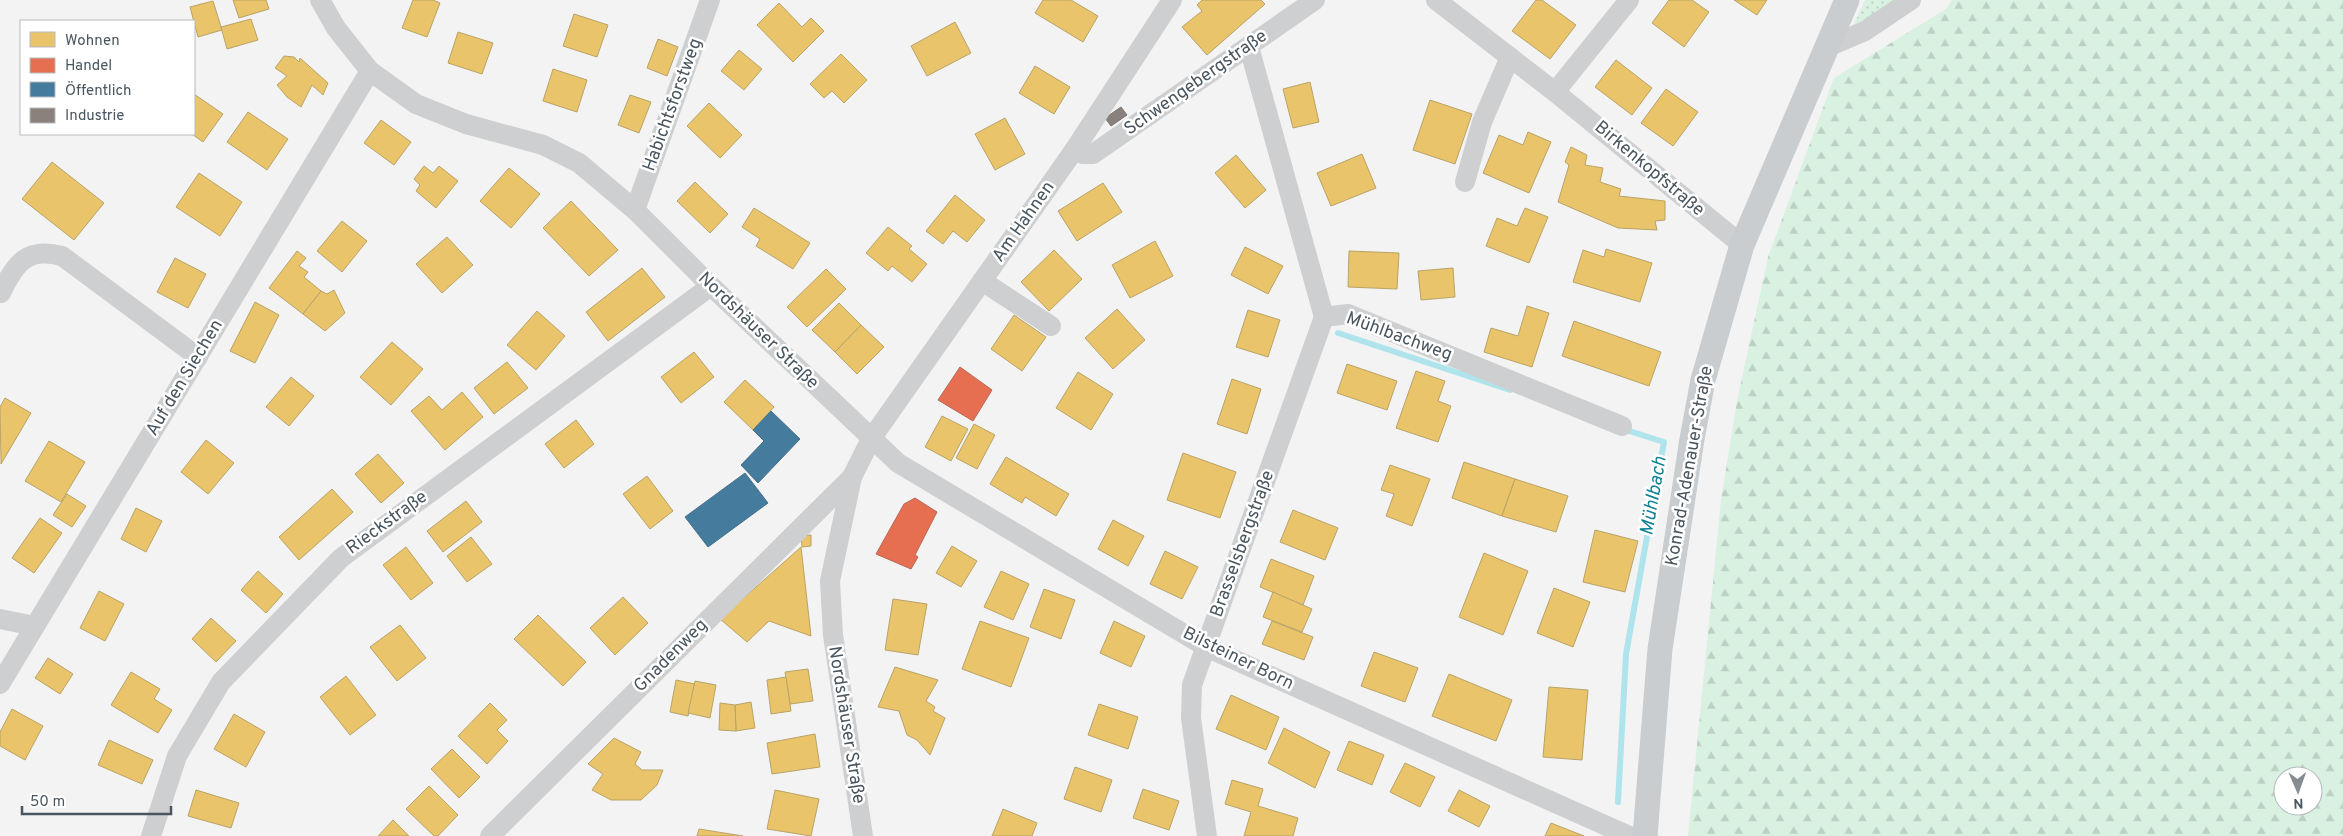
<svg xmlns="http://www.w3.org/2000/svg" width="2343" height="836" font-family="Overpass,sans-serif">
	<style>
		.grass { fill: url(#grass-dots) }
		.forest { fill: url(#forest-firs); fill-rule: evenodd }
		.homes { fill: #e9c46a; stroke: #b9a367 }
		.shops { fill: #e76f51; stroke: #b86855 }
		.public { fill: #457b9d; stroke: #46708a }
		.industry { fill: #8a817c; stroke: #777473 }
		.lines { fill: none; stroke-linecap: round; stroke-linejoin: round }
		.stream { stroke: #afe4ed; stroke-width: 6 }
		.minor { stroke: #cdcfd1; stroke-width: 20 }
		.major { stroke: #c9cdcf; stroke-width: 25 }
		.labels { text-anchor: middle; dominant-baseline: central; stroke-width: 5; stroke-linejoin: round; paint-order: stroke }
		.street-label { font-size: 18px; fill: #4a565f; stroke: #fff }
		.water-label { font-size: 19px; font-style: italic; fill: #108095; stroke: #fff }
	</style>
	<defs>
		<pattern id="grass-dots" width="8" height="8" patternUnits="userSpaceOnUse" patternTransform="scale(1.25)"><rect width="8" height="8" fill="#d9f1e1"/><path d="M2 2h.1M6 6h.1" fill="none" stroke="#bcd1c3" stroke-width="1.8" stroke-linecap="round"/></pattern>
		<pattern id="forest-firs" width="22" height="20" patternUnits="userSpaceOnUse" patternTransform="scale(1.25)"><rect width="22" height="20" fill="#d9f1e1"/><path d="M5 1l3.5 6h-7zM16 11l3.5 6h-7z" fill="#bcd1c3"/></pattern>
	</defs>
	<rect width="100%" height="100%" fill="#f3f3f3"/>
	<path class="grass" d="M 1865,0 L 1894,0 L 1850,33 Z"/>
	<path class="forest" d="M 1952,0 L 2343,0 L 2343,836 L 1688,836 L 1721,500 L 1737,401 L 1768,257 L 1834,78 L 1946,9 ZM 2283,776 L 2313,776 L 2313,806 L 2283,806 Z"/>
	<g class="homes">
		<path d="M 233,0 L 266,0 L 269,9 L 239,18 Z"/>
		<path d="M 413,0 L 433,0 L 440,3 L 427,37 L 402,28 Z"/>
		<path d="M 1043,0 L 1071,0 L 1098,16 L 1083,42 L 1035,13 Z"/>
		<path d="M 1202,0 L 1261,0 L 1265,4 L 1207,55 L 1182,27 L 1202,11 L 1197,5 Z"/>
		<path d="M 1536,0 L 1542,0 L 1576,25 L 1550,59 L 1512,31 Z"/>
		<path d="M 1669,0 L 1692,0 L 1709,12 L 1684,47 L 1652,23 Z"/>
		<path d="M 1734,0 L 1767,0 L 1757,15 Z"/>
		<path d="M 213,1 L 222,30 L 198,37 L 190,7 Z"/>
		<path d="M 779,3 L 802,27 L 811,18 L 824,31 L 793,62 L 757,25 Z"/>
		<path d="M 574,14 L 608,25 L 597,57 L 563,46 Z"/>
		<path d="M 251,19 L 258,40 L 227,49 L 221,27 Z"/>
		<path d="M 955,22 L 971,53 L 927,76 L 911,46 Z"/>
		<path d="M 458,32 L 493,43 L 482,74 L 448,63 Z"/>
		<path d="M 658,39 L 678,47 L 667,76 L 647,68 Z"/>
		<path d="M 739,50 L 762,69 L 744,90 L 721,71 Z"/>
		<path d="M 841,54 L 867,80 L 844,103 L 832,91 L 824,98 L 810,84 Z"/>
		<path d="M 284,56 L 294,57 L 299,62 L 300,58 L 328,83 L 323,95 L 312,85 L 301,107 L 287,97 L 277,85 L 287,76 L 275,68 Z"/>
		<path d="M 1616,60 L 1652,88 L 1632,115 L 1595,87 Z"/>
		<path d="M 1035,66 L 1070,87 L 1054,114 L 1019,93 Z"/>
		<path d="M 553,69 L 587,80 L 577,112 L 543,101 Z"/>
		<path d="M 1310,82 L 1319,122 L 1293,128 L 1283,89 Z"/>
		<path d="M 1666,89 L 1698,112 L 1673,146 L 1641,123 Z"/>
		<path d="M 194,94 L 223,114 L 203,142 L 192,134 L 194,134 Z"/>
		<path d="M 630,95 L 651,102 L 639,133 L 618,125 Z"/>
		<path d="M 1430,100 L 1472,114 L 1455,164 L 1413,150 Z"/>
		<path d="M 709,103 L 742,135 L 720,158 L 687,126 Z"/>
		<path d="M 248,112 L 288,139 L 267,170 L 227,142 Z"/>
		<path d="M 1005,118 L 1025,154 L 995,170 L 975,134 Z"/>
		<path d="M 381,120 L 411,142 L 394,165 L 364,143 Z"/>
		<path d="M 1528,132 L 1551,142 L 1529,193 L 1483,173 L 1499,135 L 1523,145 Z"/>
		<path d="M 1571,147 L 1587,155 L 1585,165 L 1603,168 L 1600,182 L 1621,189 L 1619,196 L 1665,201 L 1665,220 L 1655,221 L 1657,230 L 1618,228 L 1558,202 L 1569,165 L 1565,162 Z"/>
		<path d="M 1362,154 L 1376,188 L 1331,206 L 1317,173 Z"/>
		<path d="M 1236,155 L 1266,190 L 1245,208 L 1215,173 Z"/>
		<path d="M 52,162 L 104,203 L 74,240 L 22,199 Z"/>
		<path d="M 424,166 L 433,173 L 439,166 L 458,181 L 436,208 L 416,191 L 420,185 L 414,179 Z"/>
		<path d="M 509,168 L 540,194 L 511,228 L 480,201 Z"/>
		<path d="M 199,173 L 242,202 L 220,236 L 176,207 Z"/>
		<path d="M 695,182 L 728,214 L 710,233 L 677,201 Z"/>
		<path d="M 1103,183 L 1122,212 L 1077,241 L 1058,211 Z"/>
		<path d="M 955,195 L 985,220 L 967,242 L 953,231 L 943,244 L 926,231 Z"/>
		<path d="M 571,201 L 618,250 L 589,276 L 543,228 Z"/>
		<path d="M 754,208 L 810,243 L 793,269 L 756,246 L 760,239 L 742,227 Z"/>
		<path d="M 1525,208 L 1548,217 L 1529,263 L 1486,246 L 1497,218 L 1517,226 Z"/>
		<path d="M 342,221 L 367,241 L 342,272 L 317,251 Z"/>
		<path d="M 888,227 L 912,246 L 909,249 L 927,264 L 912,282 L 892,266 L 888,271 L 866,253 Z"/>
		<path d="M 447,237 L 473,265 L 442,293 L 416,264 Z"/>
		<path d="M 1155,241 L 1173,276 L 1130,298 L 1112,265 Z"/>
		<path d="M 1245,247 L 1283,266 L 1268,294 L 1231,275 Z"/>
		<path d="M 1606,249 L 1652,263 L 1640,302 L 1573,282 L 1583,250 L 1604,257 Z"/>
		<path d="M 1054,250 L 1082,279 L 1049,311 L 1021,282 Z"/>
		<path d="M 297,251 L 306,258 L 299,266 L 308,272 L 304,277 L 321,291 L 303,314 L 269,288 Z"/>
		<path d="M 1349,251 L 1399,253 L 1397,289 L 1348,287 Z"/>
		<path d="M 175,258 L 206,274 L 188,308 L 157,292 Z"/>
		<path d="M 642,268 L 665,297 L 608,341 L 586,312 Z"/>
		<path d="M 1453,268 L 1455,297 L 1421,300 L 1418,271 Z"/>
		<path d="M 826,269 L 846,289 L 807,327 L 787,307 Z"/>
		<path d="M 334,290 L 345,313 L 325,331 L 303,314 L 321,291 L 327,294 Z"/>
		<path d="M 255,302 L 279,315 L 255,363 L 230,351 Z"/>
		<path d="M 839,303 L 861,325 L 835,352 L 812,330 Z"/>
		<path d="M 1527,306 L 1549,313 L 1532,367 L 1484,352 L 1491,328 L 1518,336 Z"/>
		<path d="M 1117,309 L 1145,340 L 1113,369 L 1085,338 Z"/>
		<path d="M 1248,310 L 1280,320 L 1268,357 L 1236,347 Z"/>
		<path d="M 537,311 L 565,336 L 536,370 L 507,345 Z"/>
		<path d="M 1014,315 L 1046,337 L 1022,371 L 991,349 Z"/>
		<path d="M 1574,321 L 1661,352 L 1649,386 L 1562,356 Z"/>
		<path d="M 861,325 L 884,347 L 857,374 L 835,352 Z"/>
		<path d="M 392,342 L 423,369 L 391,405 L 360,377 Z"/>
		<path d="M 694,352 L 714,377 L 681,403 L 661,377 Z"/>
		<path d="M 507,362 L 528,388 L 494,414 L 474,388 Z"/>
		<path d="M 1347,364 L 1397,381 L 1387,410 L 1337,393 Z"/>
		<path d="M 1416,371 L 1445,381 L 1438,401 L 1451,406 L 1438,442 L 1396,428 Z"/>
		<path d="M 1078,372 L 1113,394 L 1091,430 L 1056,408 Z"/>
		<path d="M 291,377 L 314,396 L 289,426 L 266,407 Z"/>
		<path d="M 1232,379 L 1261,389 L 1247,434 L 1217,424 Z"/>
		<path d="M 745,380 L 774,407 L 753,430 L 724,402 Z"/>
		<path d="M 462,392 L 483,417 L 445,450 L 411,411 L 429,396 L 442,410 Z"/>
		<path d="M 5,398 L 31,413 L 1,464 L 0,407 Z"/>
		<path d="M 942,416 L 968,429 L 951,461 L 925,447 Z"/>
		<path d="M 576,420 L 594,444 L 564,468 L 545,444 Z"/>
		<path d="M 974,424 L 995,435 L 977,469 L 956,458 Z"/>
		<path d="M 206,440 L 234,463 L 208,494 L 181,472 Z"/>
		<path d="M 49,441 L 85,462 L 61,502 L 25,481 Z"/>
		<path d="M 1183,453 L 1236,472 L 1220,518 L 1167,500 Z"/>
		<path d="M 378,454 L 404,483 L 381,503 L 355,474 Z"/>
		<path d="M 1006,457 L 1069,494 L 1056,516 L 1025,497 L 1022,503 L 990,484 Z"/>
		<path d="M 1464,462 L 1515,479 L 1502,516 L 1452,498 Z"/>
		<path d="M 1390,465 L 1430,479 L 1412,526 L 1386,516 L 1394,494 L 1381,490 Z"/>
		<path d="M 647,476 L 673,511 L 650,529 L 623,494 Z"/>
		<path d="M 1515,479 L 1568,496 L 1556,532 L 1502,516 Z"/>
		<path d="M 332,489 L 353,512 L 299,560 L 279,537 Z"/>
		<path d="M 67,494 L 86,506 L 72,527 L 53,515 Z"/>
		<path d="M 466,501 L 482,522 L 443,552 L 427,531 Z"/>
		<path d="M 136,508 L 162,521 L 146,552 L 121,539 Z"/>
		<path d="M 1293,510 L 1338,528 L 1325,560 L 1280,542 Z"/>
		<path d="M 40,518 L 62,533 L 34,573 L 12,558 Z"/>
		<path d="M 1113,520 L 1144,536 L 1128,566 L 1098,549 Z"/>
		<path d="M 1595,530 L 1638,541 L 1625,592 L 1583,582 Z"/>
		<path d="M 811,535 L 811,546 L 802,547 L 801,536 Z"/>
		<path d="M 471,537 L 492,564 L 467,582 L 447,556 Z"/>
		<path d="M 952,546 L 977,561 L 961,587 L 936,573 Z"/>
		<path d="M 406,547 L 433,583 L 411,600 L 383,565 Z"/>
		<path d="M 801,547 L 811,636 L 769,621 L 747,642 L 720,619 Z"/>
		<path d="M 1165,551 L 1198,567 L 1182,599 L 1150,584 Z"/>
		<path d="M 1484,553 L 1528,571 L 1503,635 L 1459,617 Z"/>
		<path d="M 1271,559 L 1314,576 L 1303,605 L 1260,587 Z"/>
		<path d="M 258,571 L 283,594 L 266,613 L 241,590 Z"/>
		<path d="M 1001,571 L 1029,584 L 1013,620 L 984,607 Z"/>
		<path d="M 1554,588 L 1590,602 L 1573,647 L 1537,633 Z"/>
		<path d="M 1044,589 L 1075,600 L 1061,639 L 1030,627 Z"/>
		<path d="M 99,591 L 124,604 L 105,641 L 80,628 Z"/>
		<path d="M 1273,592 L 1312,609 L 1302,632 L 1263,617 Z"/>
		<path d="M 623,597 L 648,623 L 615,655 L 590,628 Z"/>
		<path d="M 893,599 L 927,604 L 918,655 L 885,650 Z"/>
		<path d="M 538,615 L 586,662 L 563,686 L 514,639 Z"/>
		<path d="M 211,618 L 236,641 L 216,662 L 192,639 Z"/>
		<path d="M 980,621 L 1029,638 L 1011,687 L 962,669 Z"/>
		<path d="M 1114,621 L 1145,636 L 1131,667 L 1100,653 Z"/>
		<path d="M 1272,621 L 1313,637 L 1304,660 L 1262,644 Z"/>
		<path d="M 400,625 L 426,658 L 397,681 L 370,647 Z"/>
		<path d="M 1374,652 L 1418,668 L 1405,702 L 1361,686 Z"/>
		<path d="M 48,658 L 73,674 L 60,694 L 35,678 Z"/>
		<path d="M 895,667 L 938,680 L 926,701 L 935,707 L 933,711 L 945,718 L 930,755 L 917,740 L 907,735 L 899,711 L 878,707 Z"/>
		<path d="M 808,669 L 813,701 L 790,704 L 785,672 Z"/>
		<path d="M 131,672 L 160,689 L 154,699 L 172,710 L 158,733 L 111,705 Z"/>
		<path d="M 1449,674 L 1512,700 L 1496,741 L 1432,716 Z"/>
		<path d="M 346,676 L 376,715 L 350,735 L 320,697 Z"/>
		<path d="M 786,677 L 791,711 L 771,714 L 767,680 Z"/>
		<path d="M 676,680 L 695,684 L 688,716 L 670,712 Z"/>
		<path d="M 695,681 L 716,685 L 710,718 L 688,713 Z"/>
		<path d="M 1549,687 L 1588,690 L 1582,760 L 1543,757 Z"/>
		<path d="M 1231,695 L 1279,717 L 1266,750 L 1216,729 Z"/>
		<path d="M 751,702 L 755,728 L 736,731 L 735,705 Z"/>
		<path d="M 490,703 L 507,720 L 497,730 L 508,741 L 487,764 L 458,736 Z"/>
		<path d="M 720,703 L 735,705 L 736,731 L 719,730 Z"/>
		<path d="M 1099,704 L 1138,717 L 1128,749 L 1088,735 Z"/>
		<path d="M 12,709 L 43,726 L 25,760 L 0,746 L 0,732 Z"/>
		<path d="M 234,714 L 265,732 L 246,767 L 214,749 Z"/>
		<path d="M 1284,728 L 1330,752 L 1315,788 L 1268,763 Z"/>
		<path d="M 815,734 L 820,767 L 772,774 L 767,743 Z"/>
		<path d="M 614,738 L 641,752 L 635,764 L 642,770 L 663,770 L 657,785 L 641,800 L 611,800 L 592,790 L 603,774 L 588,764 Z"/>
		<path d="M 109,740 L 153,760 L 142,784 L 98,765 Z"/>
		<path d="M 1349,741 L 1384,755 L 1372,785 L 1337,770 Z"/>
		<path d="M 452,749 L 480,777 L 459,798 L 431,769 Z"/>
		<path d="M 1405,763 L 1435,777 L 1420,807 L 1390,792 Z"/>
		<path d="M 1075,767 L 1112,780 L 1101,812 L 1064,799 Z"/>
		<path d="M 1232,780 L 1263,789 L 1258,806 L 1298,818 L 1293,836 L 1244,836 L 1251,812 L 1225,804 Z"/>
		<path d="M 429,786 L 458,815 L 438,836 L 434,836 L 406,809 Z"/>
		<path d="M 1143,789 L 1179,801 L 1169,830 L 1133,818 Z"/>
		<path d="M 196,790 L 239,803 L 231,828 L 188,816 Z"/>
		<path d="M 775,790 L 819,799 L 811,836 L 767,829 Z"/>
		<path d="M 1459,790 L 1490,806 L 1479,827 L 1448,811 Z"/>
		<path d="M 1003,809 L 1037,823 L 1032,836 L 992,836 Z"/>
		<path d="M 393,820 L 409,836 L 378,836 Z"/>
		<path d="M 1551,823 L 1584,836 L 1545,836 Z"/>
		<path d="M 699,829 L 743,836 L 697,836 Z"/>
	</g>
	<g class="shops">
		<path d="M 960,367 L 992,390 L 973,421 L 938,400 Z"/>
		<path d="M 915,498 L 937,512 L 915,555 L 918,557 L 911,569 L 876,554 L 904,504 Z"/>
	</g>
	<g class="public">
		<path d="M 771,411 L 800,439 L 758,483 L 741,465 L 764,441 L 753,430 Z"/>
		<path d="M 745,473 L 768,503 L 708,547 L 685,517 Z"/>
	</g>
	<path class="industry" d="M 1121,107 L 1127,115 L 1111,126 L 1105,118 Z"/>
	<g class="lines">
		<g class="stream">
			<path d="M 1338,333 L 1510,390"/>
			<path d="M 1618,802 L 1626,654 L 1664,442 L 1623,429"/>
		</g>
		<g class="minor">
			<path d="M 320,0 L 336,28 L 370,71 L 416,104 L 466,124 L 543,145 L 579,163 L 635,210 L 711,286 L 898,463 L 1206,647 L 1629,836"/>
			<path d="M 1436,0 L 1555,92 L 1742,245"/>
			<path d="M 1249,47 L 1324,317"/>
			<path d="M 1825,48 L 1865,31 L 1911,0"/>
			<path d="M 1555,92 L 1629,0"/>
			<path d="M 1075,149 L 1083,154 L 1093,154 L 1315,0"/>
			<path d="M 1465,182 L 1482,122 L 1510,57"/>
			<path d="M 635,210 L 710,0"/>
			<path d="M 982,281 L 1051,326"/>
			<path d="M 1,293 C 15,263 27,247 62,256 L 198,357"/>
			<path d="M 1324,317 L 1348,314 L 1622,426"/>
			<path d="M 0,619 L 35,626"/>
			<path d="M 0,684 L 370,71"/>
			<path d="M 151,836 L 177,756 L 221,682 L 341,558 L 711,286"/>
			<path d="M 490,836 L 852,477"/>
			<path d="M 863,836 L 833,635 L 830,581 L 852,477 L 871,439 L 1075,149 L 1172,0"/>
			<path d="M 1207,836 L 1191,718 L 1192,685 L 1324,317"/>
		</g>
		<path class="major" d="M 1645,836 L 1660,649 L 1692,439 L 1703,380 L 1742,245 L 1847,0"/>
	</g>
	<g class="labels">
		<g class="street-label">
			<text transform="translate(1196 83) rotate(-35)">Schwengebergstraße</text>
			<text transform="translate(673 105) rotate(-70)">Habichtsforstweg</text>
			<text transform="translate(1649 169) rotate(40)">Birkenkopfstraße</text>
			<text transform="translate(1024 222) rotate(-55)">Am Hahnen</text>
			<text transform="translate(758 331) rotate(44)">Nordshäuser Straße</text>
			<text transform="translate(1399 337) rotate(20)">Mühlbachweg</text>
			<text transform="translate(185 378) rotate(-59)">Auf den Siechen</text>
			<text transform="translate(1690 466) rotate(-80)">Konrad-Adenauer-Straße</text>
			<text transform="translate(387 523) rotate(-36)">Rieckstraße</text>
			<text transform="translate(1243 544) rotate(-70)">Brasselsbergstraße</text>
			<text transform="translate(671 656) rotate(-45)">Gnadenweg</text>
			<text transform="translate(1238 659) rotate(26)">Bilsteiner Born</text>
			<text transform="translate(846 725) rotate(81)">Nordshäuser Straße</text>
		</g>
		<g class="water-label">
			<text transform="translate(1654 496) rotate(-80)">Mühlbach</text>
		</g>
	</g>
	<rect x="20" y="20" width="175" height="115" fill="#ffffff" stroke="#b7bbbf"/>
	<rect x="30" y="32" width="25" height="15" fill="#e9c46a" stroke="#b7bbbf"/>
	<text x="65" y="45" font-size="15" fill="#4a565f">Wohnen</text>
	<rect x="30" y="58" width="25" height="15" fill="#e76f51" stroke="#b7bbbf"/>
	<text x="65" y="70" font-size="15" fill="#4a565f">Handel</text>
	<rect x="30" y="82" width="25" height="15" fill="#457b9d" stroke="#b7bbbf"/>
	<text x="65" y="95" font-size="15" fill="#4a565f">Öffentlich</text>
	<rect x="30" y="108" width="25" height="15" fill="#8a817c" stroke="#b7bbbf"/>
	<text x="65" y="120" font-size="15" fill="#4a565f">Industrie</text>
	<g transform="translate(2298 791) rotate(178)"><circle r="24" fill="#ffffff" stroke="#b7bbbf"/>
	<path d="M0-4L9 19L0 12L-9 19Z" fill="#858d93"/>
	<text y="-8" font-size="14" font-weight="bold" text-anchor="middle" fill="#4a565f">N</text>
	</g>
	<path d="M22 806v8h149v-8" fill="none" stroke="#4a565f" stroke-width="2.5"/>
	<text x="30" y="806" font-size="15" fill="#4a565f" stroke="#ffffff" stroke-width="4" paint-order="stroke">50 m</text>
</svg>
